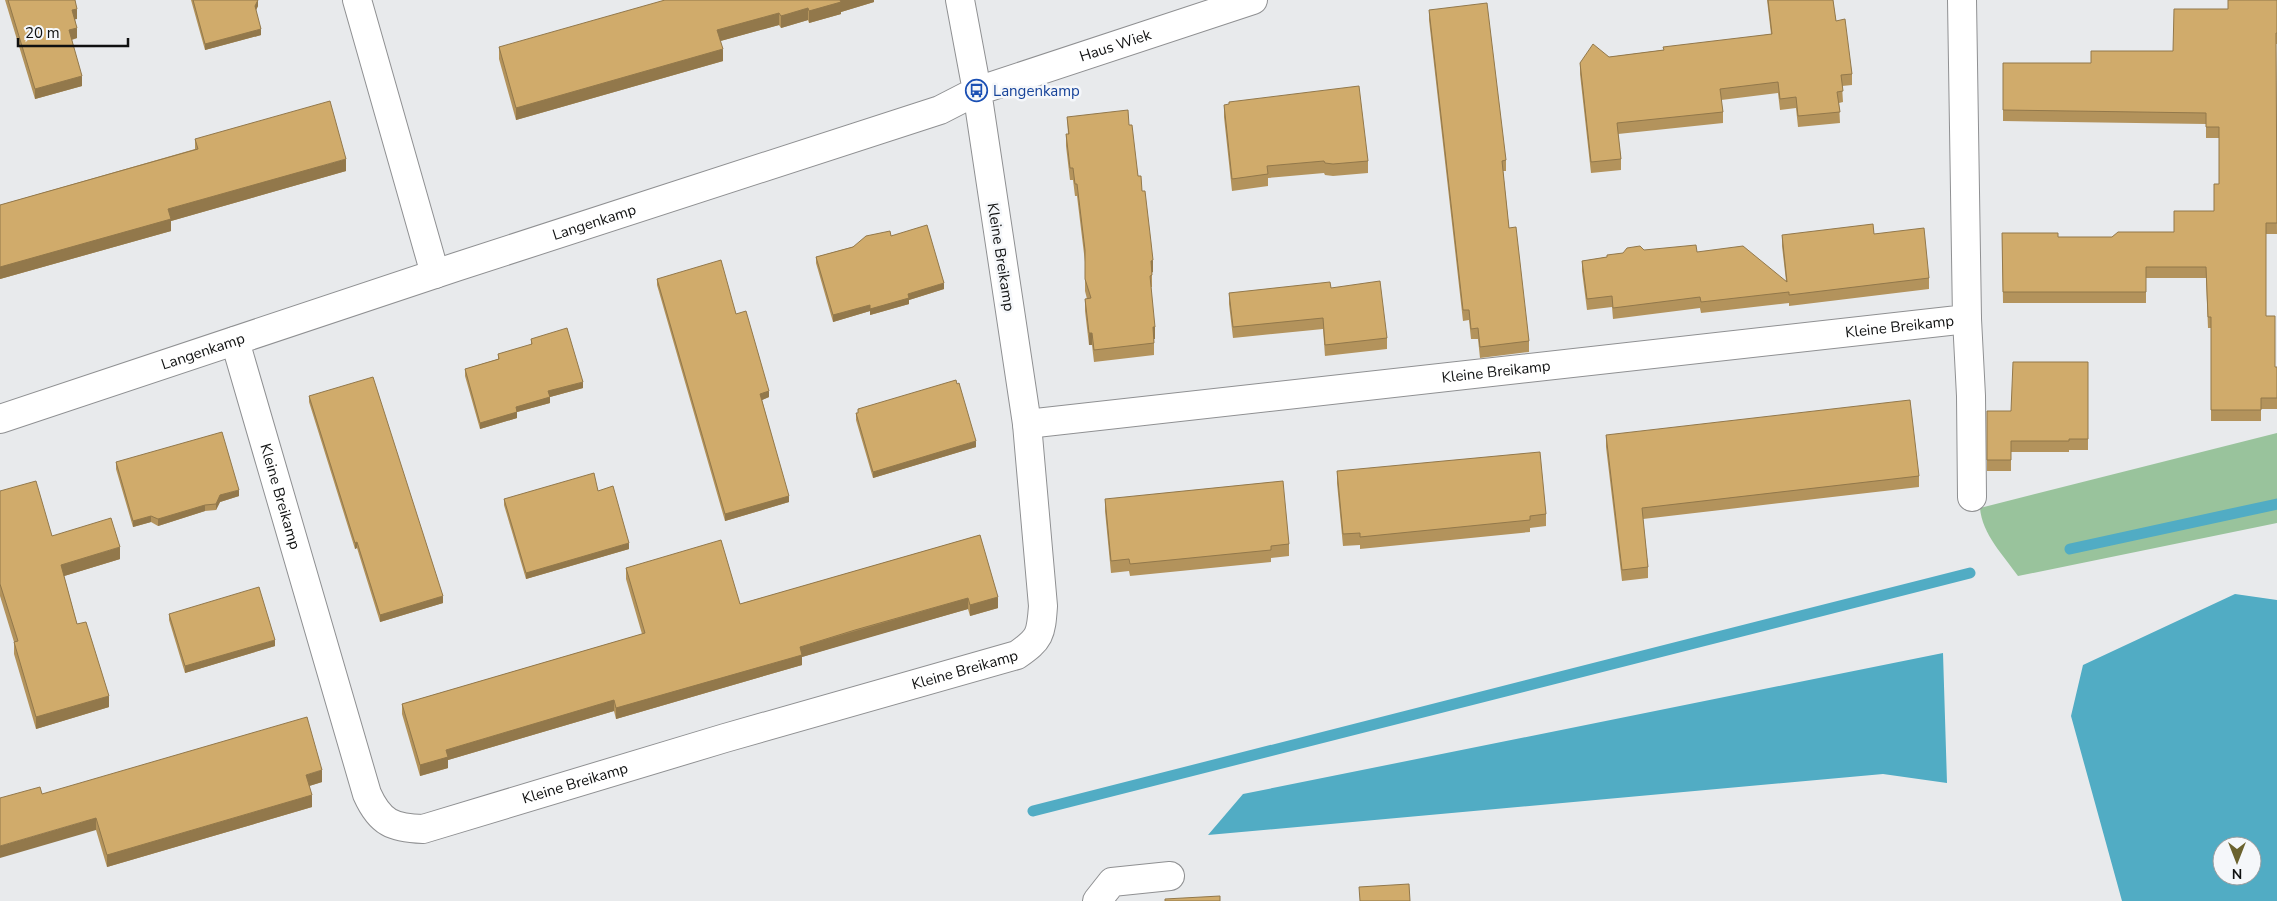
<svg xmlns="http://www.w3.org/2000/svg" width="2277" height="901" font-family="'Nunito Sans',sans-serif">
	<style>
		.green { fill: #99c39c }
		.water { fill: #51acc4; fill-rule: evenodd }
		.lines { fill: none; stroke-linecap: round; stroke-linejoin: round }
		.stream { stroke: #51acc4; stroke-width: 11 }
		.minor-casing { stroke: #8f9092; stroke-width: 30 }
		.minor { stroke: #fff; stroke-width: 28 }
		.wall { fill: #b3935c }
		.shaded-wall { fill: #92784b }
		.building { fill: #d0ab6b; stroke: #92784b }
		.labels { text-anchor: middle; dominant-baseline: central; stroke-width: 5; stroke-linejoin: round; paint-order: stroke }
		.street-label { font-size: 15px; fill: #101111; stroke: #f5f7fa }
		.transit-label { font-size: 15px; fill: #164399; stroke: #f5f7fa; text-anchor: start }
	</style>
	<rect width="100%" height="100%" fill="#e8eaec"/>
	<path class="green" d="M 2277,433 L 2277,523 L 2018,576 C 2004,556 1982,534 1980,508 Z"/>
	<g class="water">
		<path d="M 2235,594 L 2277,600 L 2277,901 L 2122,901 L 2071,716 L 2083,665 ZM 2222,846 L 2252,846 L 2252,876 L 2222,876 Z"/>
		<path d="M 1943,653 L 1947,783 L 1883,774 L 1208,835 L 1243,794 Z"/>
	</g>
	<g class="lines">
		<g class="stream">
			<path d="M 2070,549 L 2277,504"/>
			<path d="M 1033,811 L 1970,573"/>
		</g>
		<defs>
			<g id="minor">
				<path d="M 357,0 L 435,274"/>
				<path d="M 1967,319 L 1971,396 L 1972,497"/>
				<path id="s1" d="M 235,341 L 367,794 C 380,823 393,828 423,829 L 725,738 L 1017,655 C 1040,639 1041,635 1043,606 L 1027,424 L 977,91 L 1253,0"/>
				<path id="s2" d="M 0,419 L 456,267 L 940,110 L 977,91 L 960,0"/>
				<path id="s3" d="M 1027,424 L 1967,319 L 1962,0"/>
				<path d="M 1097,901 L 1112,882 L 1170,876"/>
			</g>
		</defs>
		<use href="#minor" class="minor-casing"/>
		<use href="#minor" class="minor"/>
	</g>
	<g class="wall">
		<path d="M 5,0 L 75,0 L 77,19 L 75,19 L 77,38 L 72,40 L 82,86 L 35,99 Z"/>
		<path d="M 191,0 L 258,0 L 258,6 L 256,10 L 261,35 L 205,50 Z"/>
		<path d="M 874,0 L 874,2 L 841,12 L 841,14 L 809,23 L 808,20 L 781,28 L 779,25 L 720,41 L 723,61 L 516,120 L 499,59 L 499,47 Z"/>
		<path d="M 1767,0 L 1833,0 L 1836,21 L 1852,74 L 1852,85 L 1842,86 L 1843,102 L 1839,103 L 1840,123 L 1798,127 L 1796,108 L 1780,110 L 1778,93 L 1721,100 L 1723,112 L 1723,123 L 1618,134 L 1621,159 L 1621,170 L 1591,173 L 1580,74 L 1580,63 L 1609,57 L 1663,50 L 1771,34 Z"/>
		<path d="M 2277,0 L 2277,44 L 2276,44 L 2277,234 L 2266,234 L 2266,316 L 2275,367 L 2277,367 L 2277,409 L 2261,409 L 2261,421 L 2211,421 L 2211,328 L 2208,328 L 2206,278 L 2146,278 L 2146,303 L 2003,303 L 2002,233 L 2058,237 L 2112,237 L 2174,232 L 2214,211 L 2219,184 L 2219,138 L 2206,138 L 2206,124 L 2003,121 L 2003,63 L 2091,63 L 2173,51 L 2228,9 Z"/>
		<path d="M 1429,10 L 1506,160 L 1506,171 L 1503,171 L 1509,228 L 1529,341 L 1529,352 L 1480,358 L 1478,339 L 1471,339 L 1469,320 L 1463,321 L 1429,20 Z"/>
		<path d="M 1224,105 L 1368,161 L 1368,173 L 1333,176 L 1325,175 L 1324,173 L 1268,178 L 1268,186 L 1232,191 L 1224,117 Z"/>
		<path d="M 1067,117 L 1129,125 L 1138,176 L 1142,191 L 1153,272 L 1152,272 L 1152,287 L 1151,287 L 1155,339 L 1154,339 L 1154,355 L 1094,362 L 1092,345 L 1089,345 L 1085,311 L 1085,299 L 1087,299 L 1085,291 L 1085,262 L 1077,196 L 1075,196 L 1073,180 L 1070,180 L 1066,146 L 1066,134 L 1068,134 Z"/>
		<path d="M 195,139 L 346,171 L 171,221 L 171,231 L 0,279 L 0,205 L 195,149 Z"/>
		<path d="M 1874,234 L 1929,278 L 1929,289 L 1789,306 L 1789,303 L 1701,313 L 1700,308 L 1613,319 L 1612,307 L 1587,310 L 1582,271 L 1582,261 L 1607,257 L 1644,250 L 1697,252 L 1786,281 L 1782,246 L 1782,235 Z"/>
		<path d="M 891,236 L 944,289 L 909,300 L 909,304 L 870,315 L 870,311 L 833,322 L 816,263 L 816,257 Z"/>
		<path d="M 657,279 L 736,314 L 769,397 L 762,400 L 789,502 L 725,521 L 657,285 Z"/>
		<path d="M 1331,288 L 1387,338 L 1387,349 L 1325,356 L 1323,329 L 1233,338 L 1229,304 L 1229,293 Z"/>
		<path d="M 531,339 L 583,388 L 550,397 L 550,403 L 517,412 L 517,418 L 480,429 L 465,376 L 465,369 L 498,359 L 498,354 L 531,345 Z"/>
		<path d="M 2088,362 L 2088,450 L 2069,450 L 2069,452 L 2011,452 L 2011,471 L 1987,471 L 1987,411 L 2011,411 Z"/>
		<path d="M 309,396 L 443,603 L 380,622 L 357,548 L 355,549 L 309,402 Z"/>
		<path d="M 858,409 L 976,447 L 873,478 L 856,420 L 856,413 L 858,413 Z"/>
		<path d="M 1606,435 L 1919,476 L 1919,487 L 1643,519 L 1648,567 L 1648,578 L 1622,581 L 1606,447 Z"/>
		<path d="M 116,462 L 239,496 L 220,502 L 216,510 L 205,511 L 158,526 L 151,522 L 133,527 L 116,469 Z"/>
		<path d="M 1337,471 L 1546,514 L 1546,526 L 1530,528 L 1530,532 L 1360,549 L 1360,545 L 1343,546 L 1337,483 Z"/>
		<path d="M 0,491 L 52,536 L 120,559 L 64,576 L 77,624 L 109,707 L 36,729 L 14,654 L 14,642 L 0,596 Z"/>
		<path d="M 598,491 L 629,549 L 526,579 L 504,505 L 504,499 Z"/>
		<path d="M 1105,499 L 1289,544 L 1289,556 L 1271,558 L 1271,562 L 1130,576 L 1129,571 L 1111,573 L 1105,511 Z"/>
		<path d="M 980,535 L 998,608 L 970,616 L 968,609 L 855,641 L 802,657 L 802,665 L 616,719 L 614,711 L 448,760 L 448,768 L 420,776 L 402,714 L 402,704 L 642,634 L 626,579 L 626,568 L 740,604 Z"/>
		<path d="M 169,614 L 275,646 L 185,673 L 169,620 Z"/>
		<path d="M 322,782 L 309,786 L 312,807 L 107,867 L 96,830 L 42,794 Z"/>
	</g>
	<g class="shaded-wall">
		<path d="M 258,0 L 258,6 L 255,12 L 255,6 Z"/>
		<path d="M 841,0 L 874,0 L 874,2 L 841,12 L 841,14 L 809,23 L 809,11 Z"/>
		<path d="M 808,8 L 808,20 L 781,28 L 781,16 Z"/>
		<path d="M 77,9 L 77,19 L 72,20 L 72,10 Z"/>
		<path d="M 779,13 L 779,25 L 717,42 L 717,30 Z"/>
		<path d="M 77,28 L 77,38 L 69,40 L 69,30 Z"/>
		<path d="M 261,29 L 261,35 L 205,50 L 205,44 Z"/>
		<path d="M 723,49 L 723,61 L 516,120 L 516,108 Z"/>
		<path d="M 82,76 L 82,86 L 35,99 L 35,89 Z"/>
		<path d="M 346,159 L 346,171 L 171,221 L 171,231 L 0,279 L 0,267 L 168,209 Z"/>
		<path d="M 1153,260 L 1153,272 L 1151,273 L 1151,261 Z"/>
		<path d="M 944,283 L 944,289 L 909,300 L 909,304 L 870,315 L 870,309 L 908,294 Z"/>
		<path d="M 870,305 L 870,311 L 833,322 L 833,315 Z"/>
		<rect x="1153" y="327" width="2" height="12"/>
		<rect x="1089" y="333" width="3" height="12"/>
		<path d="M 583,382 L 583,388 L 550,397 L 550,403 L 517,412 L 517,418 L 480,429 L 480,423 L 548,391 Z"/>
		<path d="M 769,391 L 769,397 L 760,401 L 760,394 Z"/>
		<path d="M 976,441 L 976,447 L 873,478 L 873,472 Z"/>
		<path d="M 239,490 L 239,496 L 220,502 L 216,510 L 216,504 L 220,495 Z"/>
		<path d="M 789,496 L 789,502 L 725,521 L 725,514 Z"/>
		<path d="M 205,505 L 205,511 L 158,526 L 158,519 Z"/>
		<path d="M 151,516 L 151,522 L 133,527 L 133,521 Z"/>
		<path d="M 357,542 L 357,548 L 355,549 L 355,543 Z"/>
		<path d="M 629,543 L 629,549 L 526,579 L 526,573 Z"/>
		<path d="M 120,547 L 120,559 L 61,577 L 61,565 Z"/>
		<path d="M 443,596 L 443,603 L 380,622 L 380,615 Z"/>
		<path d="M 998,597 L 998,608 L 970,616 L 970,605 Z"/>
		<path d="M 968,598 L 968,609 L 802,657 L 802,665 L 616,719 L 616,708 L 800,647 Z"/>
		<path d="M 275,640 L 275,646 L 185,673 L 185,666 Z"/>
		<path d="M 109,696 L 109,707 L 36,729 L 36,717 Z"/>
		<path d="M 614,700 L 614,711 L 448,760 L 448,768 L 420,776 L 420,765 L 446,750 Z"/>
		<path d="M 322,770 L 322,782 L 306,787 L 306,775 Z"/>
		<path d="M 312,795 L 312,807 L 107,867 L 107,855 Z"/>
		<path d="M 96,818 L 96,830 L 0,858 L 0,846 Z"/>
	</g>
	<g class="building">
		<path d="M 8,0 L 75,0 L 77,9 L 72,10 L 77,28 L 69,30 L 82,76 L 35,89 Z"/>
		<path d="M 193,0 L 258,0 L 255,6 L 261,29 L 205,44 Z"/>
		<path d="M 665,0 L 841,0 L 840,0 L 841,2 L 809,11 L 808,8 L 781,16 L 779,13 L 717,30 L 723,49 L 516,108 L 499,47 Z"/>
		<path d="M 1768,0 L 1833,0 L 1836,21 L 1845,19 L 1852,74 L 1841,75 L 1843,91 L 1837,92 L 1840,112 L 1798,116 L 1796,97 L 1780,99 L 1778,82 L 1720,89 L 1723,112 L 1617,123 L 1621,159 L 1591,162 L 1580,63 L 1593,44 L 1609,57 L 1664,50 L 1663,47 L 1772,34 Z"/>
		<path d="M 2228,0 L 2277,0 L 2277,33 L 2276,33 L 2277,223 L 2266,223 L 2266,316 L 2275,316 L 2275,367 L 2277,367 L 2277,398 L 2261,398 L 2261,410 L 2211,410 L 2211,317 L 2208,317 L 2206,267 L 2146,267 L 2146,292 L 2003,292 L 2002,233 L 2058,233 L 2058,237 L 2112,237 L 2118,232 L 2174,232 L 2174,211 L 2214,211 L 2214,184 L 2219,184 L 2219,127 L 2206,127 L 2206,113 L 2003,110 L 2003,63 L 2091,63 L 2091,51 L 2173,51 L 2174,9 L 2228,9 Z"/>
		<path d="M 1487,3 L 1506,160 L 1502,161 L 1509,228 L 1516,227 L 1529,341 L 1480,347 L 1478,328 L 1471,329 L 1469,310 L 1463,310 L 1429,10 Z"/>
		<path d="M 1359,86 L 1368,161 L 1333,164 L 1325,163 L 1324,161 L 1267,166 L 1268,174 L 1232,179 L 1224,105 L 1229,104 L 1229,102 Z"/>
		<path d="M 330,101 L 346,159 L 168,209 L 171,219 L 0,267 L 0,205 L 198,149 L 195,139 Z"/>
		<path d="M 1128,110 L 1129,125 L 1132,125 L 1138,176 L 1141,176 L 1142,191 L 1145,191 L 1151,242 L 1153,260 L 1151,261 L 1152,275 L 1150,276 L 1155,327 L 1153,327 L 1154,343 L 1094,350 L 1092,333 L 1089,333 L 1085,299 L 1091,298 L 1085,279 L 1085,250 L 1077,184 L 1075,184 L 1073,168 L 1070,168 L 1066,134 L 1069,134 L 1067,117 Z"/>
		<path d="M 1873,224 L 1874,234 L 1924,228 L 1929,278 L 1789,295 L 1789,292 L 1701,302 L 1700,297 L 1613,308 L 1612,296 L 1587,299 L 1582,261 L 1607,257 L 1607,255 L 1623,253 L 1627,248 L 1640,246 L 1644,250 L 1696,245 L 1697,252 L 1743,246 L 1787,282 L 1782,235 Z"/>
		<path d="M 927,225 L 944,283 L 908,294 L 909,298 L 870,309 L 870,305 L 833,315 L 816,257 L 853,247 L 866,236 L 890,231 L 891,236 Z"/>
		<path d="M 721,260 L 736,314 L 746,311 L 769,391 L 760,394 L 789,496 L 725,514 L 657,279 Z"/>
		<path d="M 1380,281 L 1387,338 L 1325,345 L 1323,318 L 1233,327 L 1229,293 L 1330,282 L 1331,288 Z"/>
		<path d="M 567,328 L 583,382 L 548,391 L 550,397 L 516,407 L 517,412 L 480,423 L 465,369 L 499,359 L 498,354 L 532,344 L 531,339 Z"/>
		<path d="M 2013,362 L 2088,362 L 2088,439 L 2069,439 L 2069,441 L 2011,441 L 2011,460 L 1987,460 L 1987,411 L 2011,411 Z"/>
		<path d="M 373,377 L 443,596 L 380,615 L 357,542 L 355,543 L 309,396 Z"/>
		<path d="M 956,380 L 957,384 L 959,383 L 976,441 L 873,472 L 856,413 L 858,413 L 858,409 Z"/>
		<path d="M 1910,400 L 1919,476 L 1642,508 L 1648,567 L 1622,570 L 1606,435 Z"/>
		<path d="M 222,432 L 239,490 L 220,495 L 216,504 L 205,505 L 158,519 L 151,516 L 133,521 L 116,462 Z"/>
		<path d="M 1540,452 L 1546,514 L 1530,516 L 1530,520 L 1360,537 L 1360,533 L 1343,534 L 1337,471 Z"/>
		<path d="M 594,473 L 598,491 L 613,486 L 629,543 L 526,573 L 504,499 Z"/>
		<path d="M 36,481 L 52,536 L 111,518 L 120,547 L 61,565 L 77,624 L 86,622 L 109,696 L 36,717 L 14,642 L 18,641 L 0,584 L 0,491 Z"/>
		<path d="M 1283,481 L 1289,544 L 1271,546 L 1271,550 L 1130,564 L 1129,559 L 1111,561 L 1105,499 Z"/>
		<path d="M 980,535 L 998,597 L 970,605 L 968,598 L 855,630 L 800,647 L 802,655 L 616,708 L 614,700 L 446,750 L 448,757 L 420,765 L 402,704 L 645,633 L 626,568 L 721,540 L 740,604 Z"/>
		<path d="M 259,587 L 275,640 L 185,666 L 169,614 Z"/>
		<path d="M 307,717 L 322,770 L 306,775 L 312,795 L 107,855 L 96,818 L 0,846 L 0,798 L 40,787 L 42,794 Z"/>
		<path d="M 1409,884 L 1410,901 L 1360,901 L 1359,887 Z"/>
		<path d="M 1220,896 L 1220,901 L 1165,901 L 1165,899 Z"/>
	</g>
	<defs>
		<symbol id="bus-ring" viewBox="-11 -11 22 22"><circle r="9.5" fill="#f5f7fa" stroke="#1a4fb4" stroke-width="1.5"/><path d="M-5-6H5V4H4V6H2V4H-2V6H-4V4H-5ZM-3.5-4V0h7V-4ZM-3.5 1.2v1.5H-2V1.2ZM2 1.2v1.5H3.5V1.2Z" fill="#1a4fb4"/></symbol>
	</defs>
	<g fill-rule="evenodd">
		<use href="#bus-ring" x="964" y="78" width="25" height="25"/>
	</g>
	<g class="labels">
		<g class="street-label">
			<text stroke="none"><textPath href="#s1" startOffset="1886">Haus Wiek</textPath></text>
			<text stroke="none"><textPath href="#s2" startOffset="626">Langenkamp</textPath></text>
			<text transform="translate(1001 257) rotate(81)">Kleine Breikamp</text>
			<text stroke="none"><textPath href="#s3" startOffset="878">Kleine Breikamp</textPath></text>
			<text stroke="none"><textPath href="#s2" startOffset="214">Langenkamp</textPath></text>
			<text stroke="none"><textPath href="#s3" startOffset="472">Kleine Breikamp</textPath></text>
			<text stroke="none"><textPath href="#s1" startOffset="162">Kleine Breikamp</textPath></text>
			<text stroke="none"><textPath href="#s1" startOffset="1108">Kleine Breikamp</textPath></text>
			<text stroke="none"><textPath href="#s1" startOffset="702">Kleine Breikamp</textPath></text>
		</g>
		<g class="transit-label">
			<text x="993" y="91">Langenkamp</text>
		</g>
	</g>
	<g transform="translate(2237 861) rotate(180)"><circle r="24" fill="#f5f7fa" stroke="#999b9d"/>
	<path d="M0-4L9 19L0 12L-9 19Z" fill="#6b622e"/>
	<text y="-8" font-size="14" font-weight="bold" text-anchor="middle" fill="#101111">N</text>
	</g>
	<path d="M18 38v8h110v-8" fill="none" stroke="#101111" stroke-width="2.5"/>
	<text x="25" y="38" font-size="15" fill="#101111" stroke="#f5f7fa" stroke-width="4" paint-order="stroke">20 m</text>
</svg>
